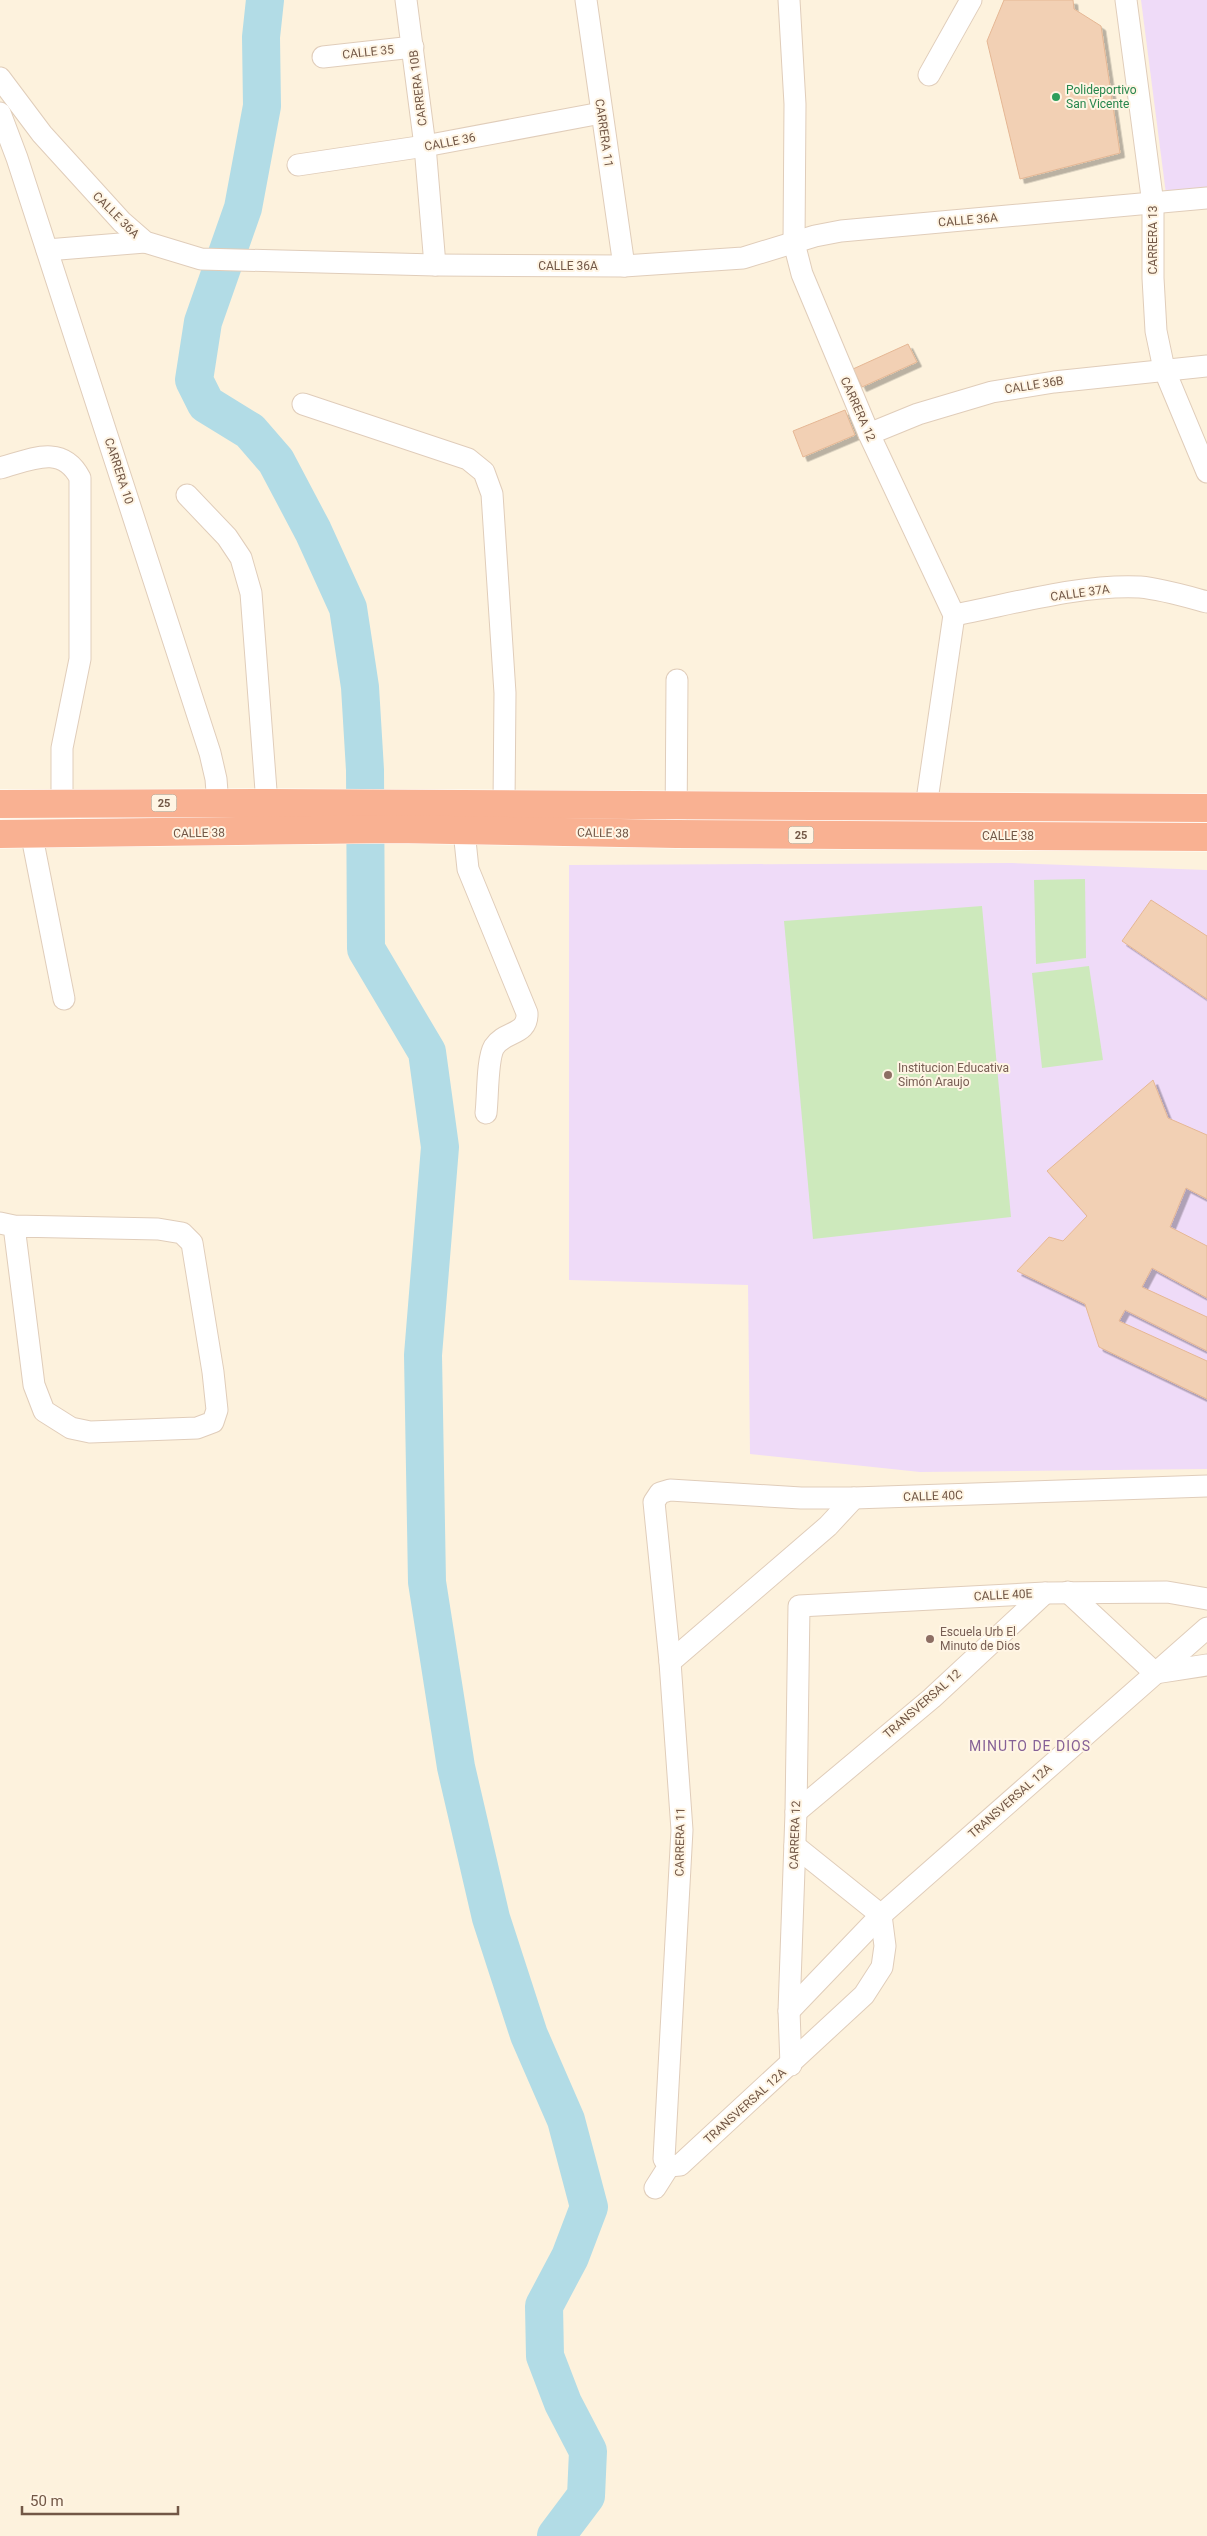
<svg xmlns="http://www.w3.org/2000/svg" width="1207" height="2536" font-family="Roboto,sans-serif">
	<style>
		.education { fill: #efdbf8 }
		.green { fill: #cde9bc }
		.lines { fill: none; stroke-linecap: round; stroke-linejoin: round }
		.river { stroke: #b2dce6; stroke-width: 38 }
		.building { fill: #f2d0b4; stroke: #e5b794; filter: url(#shadow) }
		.minor-casing { stroke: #e0cdba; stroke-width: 23 }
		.highway-casing { stroke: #fff; stroke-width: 29 }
		.minor { stroke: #fff; stroke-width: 21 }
		.highway { stroke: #f9b192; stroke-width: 28 }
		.leisure-dot { fill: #2e9e5b; stroke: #fff5e4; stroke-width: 2 }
		.education-dot { fill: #8d6e63; stroke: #fff5e4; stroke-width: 2 }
		.labels { text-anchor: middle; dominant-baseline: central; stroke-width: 4; stroke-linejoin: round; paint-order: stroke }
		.shield { fill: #fff5e4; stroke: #9c8675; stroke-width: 1 }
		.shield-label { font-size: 11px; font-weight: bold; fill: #725746 }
		.street-label { font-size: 12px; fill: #725746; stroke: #fff5e4 }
		.leisure-label { font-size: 12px; fill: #27864d; stroke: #fff5e4; text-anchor: start }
		.education-label { font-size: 12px; fill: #785e54; stroke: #fff5e4; text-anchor: start }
		.neighbourhood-label { font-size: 14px; letter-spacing: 1px; fill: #866196; stroke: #fff5e4 }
	</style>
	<defs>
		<filter id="shadow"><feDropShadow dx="4.5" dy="4.5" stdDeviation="0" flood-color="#0004"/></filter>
	</defs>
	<rect width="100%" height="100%" fill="#fdf2dd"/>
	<g class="education">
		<path d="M 1141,0 L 1207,0 L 1207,188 L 1166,194 Z"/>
		<path d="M 1012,863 L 1207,870 L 1207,1469 L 920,1472 L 750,1454 L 748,1285 L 569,1280 L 569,865 Z"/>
	</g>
	<g class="green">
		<path d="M 1085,879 L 1086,958 L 1036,964 L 1034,880 Z"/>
		<path d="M 982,906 L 1011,1217 L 813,1239 L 784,921 Z"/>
		<path d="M 1089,966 L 1103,1060 L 1042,1068 L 1032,973 Z"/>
	</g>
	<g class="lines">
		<path class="river" d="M 265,0 L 261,37 L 262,106 L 243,208 L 203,322 L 194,380 L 206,404 L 250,431 L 276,461 L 313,531 L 348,608 L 360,687 L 365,770 L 366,949 L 427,1052 L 440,1147 L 423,1355 L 427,1582 L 456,1767 L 491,1918 L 529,2035 L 566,2120 L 589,2207 L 570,2257 L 544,2306 L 545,2356 L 563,2403 L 588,2451 L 586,2496 L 556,2536"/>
	</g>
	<g class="building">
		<path d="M 1004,0 L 1073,0 L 1074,9 L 1101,26 L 1120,153 L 1020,179 L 987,41 Z"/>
		<path d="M 908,344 L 917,362 L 862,387 L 853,369 Z"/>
		<path d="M 845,410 L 855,435 L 803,457 L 793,431 Z"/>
		<path d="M 1151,900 L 1207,936 L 1207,999 L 1122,941 Z"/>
		<path d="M 1153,1080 L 1168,1118 L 1207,1135 L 1207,1199 L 1186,1188 L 1170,1227 L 1207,1246 L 1207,1298 L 1152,1268 L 1142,1287 L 1207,1317 L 1207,1351 L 1125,1310 L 1119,1321 L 1207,1361 L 1207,1399 L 1099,1347 L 1085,1304 L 1017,1271 L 1049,1237 L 1063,1241 L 1087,1216 L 1047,1171 Z"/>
	</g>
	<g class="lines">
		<defs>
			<g id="minor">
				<path d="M 406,0 L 425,146 L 435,265"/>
				<path d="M 586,0 L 624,266"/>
				<path d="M 789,0 L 795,104 L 794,243 L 802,274 L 869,434 L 954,615 L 926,807"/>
				<path d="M 1126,0 L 1153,204 L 1153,278 L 1156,331 L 1164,369 L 1207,472"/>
				<path d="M 323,57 L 413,47"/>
				<path d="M 929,75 L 971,0"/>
				<path d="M 0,78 L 42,134 L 122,222 L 145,242 L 201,259 L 435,265 L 624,266 L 743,258 L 815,236 L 841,231 L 1207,198"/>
				<path d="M 0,113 L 17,158 L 210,753 L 216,779 L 219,818"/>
				<path d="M 298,165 L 425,146 L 601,113"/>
				<path d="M 47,250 L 145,242"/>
				<path d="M 303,404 L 468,459 L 484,472 L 492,494 L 505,693 L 504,804"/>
				<path d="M 869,434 L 918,414 L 992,392 L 1054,382 L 1207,366"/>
				<path d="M 0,468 C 30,460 62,443 80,478 L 80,659 L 62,748 L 62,803"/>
				<path d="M 187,495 L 227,537 L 241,558 L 251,593 L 268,817"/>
				<path d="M 954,615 C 1012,604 1081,584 1140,587 C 1162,589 1185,596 1207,602"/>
				<path d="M 464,831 L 468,869 L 527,1013 C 528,1036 505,1030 494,1047 C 487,1059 488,1097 486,1113"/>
				<path d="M 33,834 L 34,847 L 64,999"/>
				<path d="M 676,834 L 677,680"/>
				<path d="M 0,1223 L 14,1226 L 158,1229 L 182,1233 L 192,1243 L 213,1372 L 217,1410 L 213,1422 L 197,1428 L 90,1432 L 71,1428 L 44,1411 L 34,1385 L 14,1226"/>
				<path d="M 1068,1592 L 1155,1673 L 1207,1665"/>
				<path d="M 670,1662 L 828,1526 L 854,1498"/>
				<path d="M 796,1812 L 932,1698 L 1045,1593"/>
				<path d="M 789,2011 L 881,1915 L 1207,1628"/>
				<path d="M 791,2065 L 789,2011 L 796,1812 L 799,1606 L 1045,1593 L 1167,1592 L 1207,1599"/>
				<path d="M 669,2166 L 680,2165 L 864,1995 L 882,1967 L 885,1946 L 881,1915 L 795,1846"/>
				<path d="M 655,2188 L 669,2166 L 664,2159 L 682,1830 L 670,1662 L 654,1502 L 660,1493 L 670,1490 L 801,1498 L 854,1498 L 1207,1486"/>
			</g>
			<g id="highway">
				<path d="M 0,804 L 268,803 L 1207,808"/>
				<path d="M 0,834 L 394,829 L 676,834 L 1207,837"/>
			</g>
		</defs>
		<use href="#minor" class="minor-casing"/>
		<use href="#highway" class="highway-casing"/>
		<use href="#minor" class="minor"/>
		<use href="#highway" class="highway"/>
	</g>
	<circle class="leisure-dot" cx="1056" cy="97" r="5"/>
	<g class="education-dot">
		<circle cx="888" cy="1075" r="5"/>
		<circle cx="930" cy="1639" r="5"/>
	</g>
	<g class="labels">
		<g class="shield">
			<rect x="151.5" y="794.5" width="25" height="17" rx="4"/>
			<rect x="788.5" y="826.5" width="25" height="17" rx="4"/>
		</g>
		<g class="shield-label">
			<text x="164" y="803">25</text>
			<text x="801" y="835">25</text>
		</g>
		<g class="street-label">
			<text transform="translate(368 52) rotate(-6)">CALLE 35</text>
			<text transform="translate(418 88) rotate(-97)">CARRERA 10B</text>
			<text transform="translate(604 133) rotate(82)">CARRERA 11</text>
			<text transform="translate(450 142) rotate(-11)">CALLE 36</text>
			<text transform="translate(116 215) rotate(45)">CALLE 36A</text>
			<text transform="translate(968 220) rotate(-5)">CALLE 36A</text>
			<text transform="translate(1153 240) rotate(-90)">CARRERA 13</text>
			<text x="568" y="266">CALLE 36A</text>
			<text transform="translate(1034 385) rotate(-9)">CALLE 36B</text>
			<text transform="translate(858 409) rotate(66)">CARRERA 12</text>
			<text transform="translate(119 471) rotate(72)">CARRERA 10</text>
			<text transform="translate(1080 593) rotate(-8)">CALLE 37A</text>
			<text transform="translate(199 833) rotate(-1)">CALLE 38</text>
			<text transform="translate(603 833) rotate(1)">CALLE 38</text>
			<text x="1008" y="836">CALLE 38</text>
			<text transform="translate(933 1496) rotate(-2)">CALLE 40C</text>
			<text transform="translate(1003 1595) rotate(-3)">CALLE 40E</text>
			<text transform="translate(922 1704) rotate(-41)">TRANSVERSAL 12</text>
			<text transform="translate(1010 1801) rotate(-41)">TRANSVERSAL 12A</text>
			<text transform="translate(795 1835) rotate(-88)">CARRERA 12</text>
			<text transform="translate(680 1842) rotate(-89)">CARRERA 11</text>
			<text transform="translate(745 2106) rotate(-42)">TRANSVERSAL 12A</text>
		</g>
		<g class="leisure-label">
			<text x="1066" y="90">Polideportivo<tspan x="1066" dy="14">San Vicente</tspan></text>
		</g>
		<g class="education-label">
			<text x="898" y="1068">Institucion Educativa<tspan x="898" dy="14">Simón Araujo</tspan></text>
			<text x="940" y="1632">Escuela Urb El<tspan x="940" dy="14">Minuto de Dios</tspan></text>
		</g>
		<g class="neighbourhood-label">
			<text x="1030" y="1746">MINUTO DE DIOS</text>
		</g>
	</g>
	<path d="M22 2506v8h156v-8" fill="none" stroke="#725746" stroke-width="2.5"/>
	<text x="30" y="2506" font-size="15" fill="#725746" stroke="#fff5e4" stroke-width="4" paint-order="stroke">50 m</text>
</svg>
